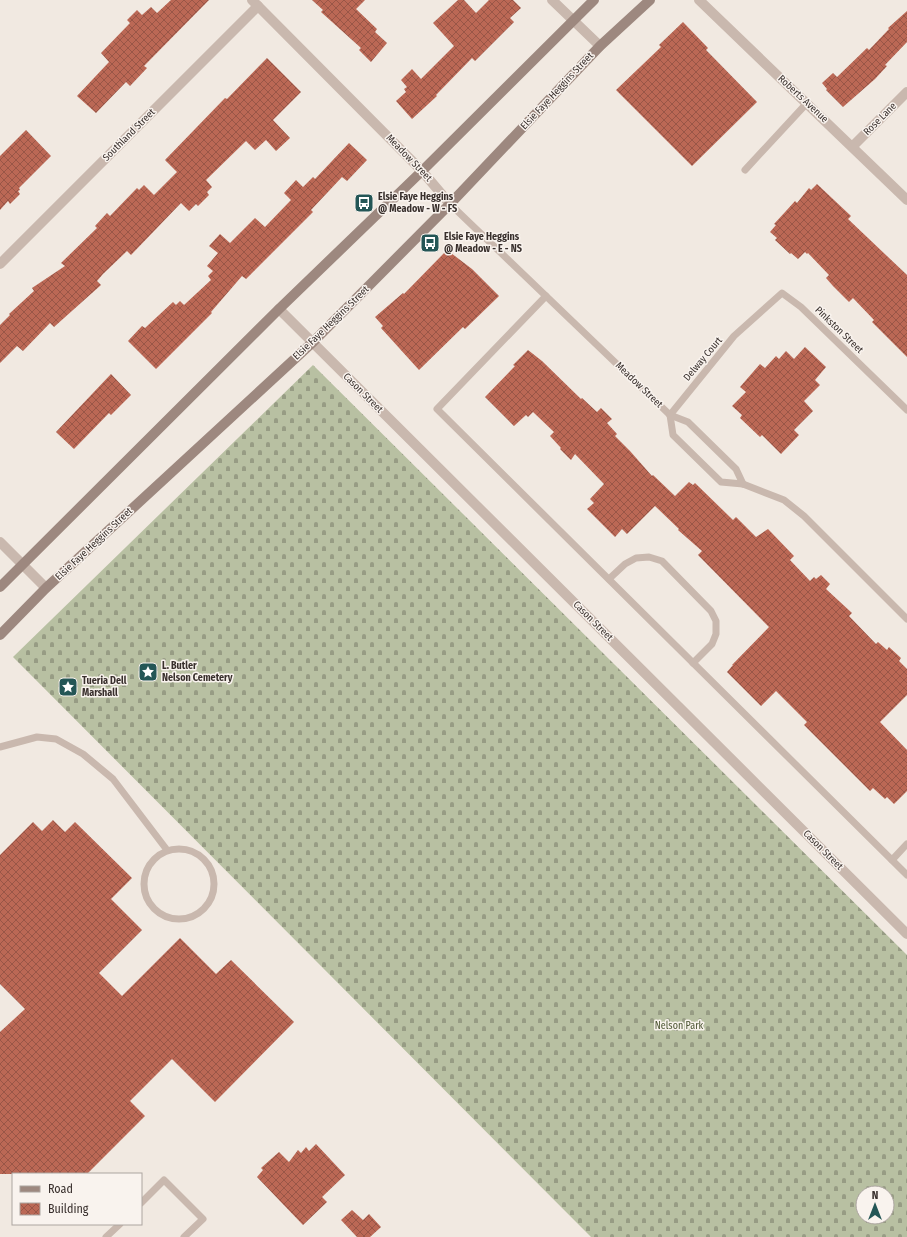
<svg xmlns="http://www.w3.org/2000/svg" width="907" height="1237" font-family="'Fira Sans Condensed',sans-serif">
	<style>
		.cemetery { fill: url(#cemetery-stones); fill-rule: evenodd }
		.building { fill: url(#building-cross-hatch) }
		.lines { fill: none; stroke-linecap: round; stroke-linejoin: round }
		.service { stroke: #c9b8ae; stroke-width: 7 }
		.minor { stroke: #c9b8ae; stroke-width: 10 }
		.secondary { stroke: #9d887f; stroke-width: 10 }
		.labels { text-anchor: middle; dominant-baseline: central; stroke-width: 3; stroke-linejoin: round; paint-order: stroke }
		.street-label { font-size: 10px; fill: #382f2c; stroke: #f9f3ee }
		.poi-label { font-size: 10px; font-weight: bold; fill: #382f2c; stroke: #f9f3ee; text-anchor: start }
		.park-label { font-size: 10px; fill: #4a5431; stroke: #f9f3ee }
	</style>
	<defs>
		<pattern id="cemetery-stones" width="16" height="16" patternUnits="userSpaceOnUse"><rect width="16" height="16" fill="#b8c0a2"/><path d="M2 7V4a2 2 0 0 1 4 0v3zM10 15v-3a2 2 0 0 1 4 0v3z" fill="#979c84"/></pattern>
		<pattern id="building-cross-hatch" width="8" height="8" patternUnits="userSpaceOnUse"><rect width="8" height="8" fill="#bb6855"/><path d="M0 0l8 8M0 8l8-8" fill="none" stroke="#995647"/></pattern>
	</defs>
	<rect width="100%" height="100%" fill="#f1e9e1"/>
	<path class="cemetery" d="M 313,365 L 907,955 L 907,1237 L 591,1237 L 13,657 ZM 863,1193 L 887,1193 L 887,1217 L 863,1217 Z"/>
	<g class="building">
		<path d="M 171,0 L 209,0 L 144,66 L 147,68 L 130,86 L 126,82 L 96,113 L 77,96 L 109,62 L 101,53 L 130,23 L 127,20 L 137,10 L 142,15 L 151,7 L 157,13 Z"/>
		<path d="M 312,0 L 365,0 L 356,9 L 377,29 L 375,32 L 387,43 L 371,62 L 359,50 L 361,48 L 321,12 L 323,10 Z"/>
		<path d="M 458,0 L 464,0 L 476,13 L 489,0 L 513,0 L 521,8 L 510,18 L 514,22 L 475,61 L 472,58 L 436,95 L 437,96 L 412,119 L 396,101 L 406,92 L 404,89 L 407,87 L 401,80 L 412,69 L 421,79 L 454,46 L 433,23 Z"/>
		<path d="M 907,11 L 907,42 L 885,65 L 887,66 L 875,79 L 843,107 L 826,90 L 827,89 L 822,83 L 833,73 L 837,77 L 867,48 L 869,50 L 889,29 L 888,28 Z"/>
		<path d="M 683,22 L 708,48 L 706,50 L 757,102 L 692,166 L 616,90 L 661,47 L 659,45 Z"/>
		<path d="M 267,58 L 301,92 L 273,120 L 290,138 L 276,151 L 266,140 L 255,150 L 246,141 L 206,180 L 212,187 L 207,192 L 209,195 L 198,206 L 196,204 L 189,211 L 181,203 L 131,255 L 127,251 L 103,274 L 97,281 L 101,285 L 54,327 L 50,323 L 23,351 L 17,346 L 0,363 L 0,325 L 10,315 L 9,314 L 34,291 L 32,288 L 65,266 L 61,263 L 97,228 L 95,226 L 107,213 L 110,216 L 137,188 L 139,190 L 144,185 L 154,195 L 177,172 L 165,160 L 225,98 L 227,99 Z"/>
		<path d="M 26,130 L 51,156 L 19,188 L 20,190 L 18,191 L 20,194 L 10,204 L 8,201 L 0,210 L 0,156 Z"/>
		<path d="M 349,143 L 367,160 L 347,181 L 342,177 L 311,210 L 313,212 L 246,279 L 242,276 L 211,312 L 212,313 L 156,369 L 128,341 L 142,326 L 145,328 L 173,302 L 176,305 L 180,301 L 184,305 L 211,280 L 208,276 L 213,271 L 207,266 L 218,253 L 209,246 L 220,234 L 230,243 L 255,218 L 265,227 L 291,200 L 284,193 L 296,180 L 303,187 L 313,177 L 315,179 Z"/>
		<path d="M 817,184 L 851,216 L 848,219 L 907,275 L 907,357 L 872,322 L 874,320 L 853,298 L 849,302 L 833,286 L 826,278 L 829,275 L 808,253 L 807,254 L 805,252 L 798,259 L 791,253 L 790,254 L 775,240 L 777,238 L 770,232 L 776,225 L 774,224 L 786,211 L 795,201 L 797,203 L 809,188 L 811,190 Z"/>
		<path d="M 447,250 L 472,269 L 499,296 L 465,329 L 463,327 L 419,370 L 381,328 L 383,326 L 375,317 L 403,293 L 404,294 Z"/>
		<path d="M 805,347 L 826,367 L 815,380 L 820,385 L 804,401 L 813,411 L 794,430 L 799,435 L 781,454 L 762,435 L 760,437 L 740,418 L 742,415 L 732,406 L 746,392 L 740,387 L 760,364 L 765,368 L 776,356 L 779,359 L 786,351 L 794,359 Z"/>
		<path d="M 528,350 L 542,361 L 581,399 L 582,398 L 597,412 L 601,408 L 612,419 L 607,423 L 617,434 L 615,436 L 630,451 L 652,476 L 653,475 L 675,496 L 689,482 L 693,485 L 695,483 L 733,520 L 736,517 L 756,537 L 768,529 L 794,556 L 790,560 L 810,581 L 814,577 L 816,579 L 821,575 L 830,584 L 826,589 L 852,613 L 849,616 L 876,644 L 878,642 L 887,650 L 889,647 L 901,658 L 899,661 L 907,669 L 907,695 L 880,722 L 907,750 L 907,791 L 894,804 L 887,797 L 885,799 L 873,788 L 870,791 L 804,725 L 807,722 L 776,691 L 761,706 L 727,672 L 733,665 L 732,665 L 769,627 L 698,555 L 702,551 L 678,530 L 679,529 L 655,506 L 627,534 L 622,529 L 615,537 L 587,509 L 594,503 L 590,499 L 604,484 L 575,454 L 571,460 L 560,449 L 561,448 L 550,436 L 554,432 L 533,412 L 528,417 L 526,415 L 514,426 L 485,397 L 515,366 L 513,365 Z"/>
		<path d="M 111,374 L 131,395 L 111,415 L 109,413 L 74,449 L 56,432 Z"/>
		<path d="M 53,820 L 65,832 L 75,822 L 132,878 L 111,899 L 142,930 L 99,973 L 122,996 L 180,938 L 216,974 L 231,960 L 294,1022 L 215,1102 L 172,1059 L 130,1101 L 145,1116 L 87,1174 L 0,1174 L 0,1032 L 25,1009 L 0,984 L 0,855 L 33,822 L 42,831 Z"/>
		<path d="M 316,1144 L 345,1175 L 322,1197 L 327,1202 L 303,1225 L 257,1177 L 263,1170 L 261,1168 L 279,1152 L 289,1162 L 298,1150 L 301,1153 L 306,1147 L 309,1151 Z"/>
		<path d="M 352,1210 L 363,1220 L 369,1214 L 381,1227 L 370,1237 L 357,1237 L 341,1220 Z"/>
	</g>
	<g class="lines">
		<g class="service">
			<path d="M 745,170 L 807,103"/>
			<path d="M 450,204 L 670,415 L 688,422 L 736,469 L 743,484"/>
			<path d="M 546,296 L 437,409 L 907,875"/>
			<path d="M 670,415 L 734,336 L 782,293 L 801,307 L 907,410"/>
			<path d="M 670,415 L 673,435 L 721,482 L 743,484 L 784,500 L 804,516 L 907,619"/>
			<path d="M 609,579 L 625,564 L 636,558 L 649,557 L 662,561 L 711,611 L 716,621 L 716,634 L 712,644 L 693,663"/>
			<path d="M 0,747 L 37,737 L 56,739 L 83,754 L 113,779 L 167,850"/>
			<circle cx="179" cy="884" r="35"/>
			<path d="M 892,860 L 907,844"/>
			<path d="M 141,1203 L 164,1180 L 203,1219 L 184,1237"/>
			<path d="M 106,1237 L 120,1224"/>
		</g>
		<g class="minor">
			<path d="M 252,0 L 422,171 L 450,204"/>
			<path d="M 552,0 L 600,46"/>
			<path d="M 699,0 L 907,200"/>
			<path d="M 853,146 L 907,92"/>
			<path d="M 0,264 L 258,6"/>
			<path d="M 279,309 L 907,934"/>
			<path d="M 0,542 L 46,588"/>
		</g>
		<g class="secondary">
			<path d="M 0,587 L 279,309 L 422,171 L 594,0"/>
			<path d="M 0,635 L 46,588 L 313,342 L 450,204 L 600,46 L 650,0"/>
		</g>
	</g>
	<defs>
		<symbol id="bus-square" viewBox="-11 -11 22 22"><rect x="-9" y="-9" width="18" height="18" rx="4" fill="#245656" stroke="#f9f3ee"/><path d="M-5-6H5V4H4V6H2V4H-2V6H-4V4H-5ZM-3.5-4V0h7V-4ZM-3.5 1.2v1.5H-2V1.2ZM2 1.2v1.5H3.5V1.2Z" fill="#fff"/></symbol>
		<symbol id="sight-square" viewBox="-11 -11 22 22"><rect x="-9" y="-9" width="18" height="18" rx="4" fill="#245656" stroke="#f9f3ee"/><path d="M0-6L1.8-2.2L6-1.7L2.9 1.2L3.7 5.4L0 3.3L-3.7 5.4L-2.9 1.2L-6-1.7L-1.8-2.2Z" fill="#fff"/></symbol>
	</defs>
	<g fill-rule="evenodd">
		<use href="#bus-square" x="353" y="192" width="22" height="22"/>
		<use href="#bus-square" x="419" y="232" width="22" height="22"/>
		<use href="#sight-square" x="137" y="661" width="22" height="22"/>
		<use href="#sight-square" x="57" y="676" width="22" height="22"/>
	</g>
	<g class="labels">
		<g class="street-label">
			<text transform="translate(557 91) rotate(-47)">Elsie Faye Heggins Street</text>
			<text transform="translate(803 99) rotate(43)">Roberts Avenue</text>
			<text transform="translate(880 119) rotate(-45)">Rose Lane</text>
			<text transform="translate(129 135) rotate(-45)">Southland Street</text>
			<text transform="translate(409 158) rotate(46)">Meadow Street</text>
			<text transform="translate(331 323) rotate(-44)">Elsie Faye Heggins Street</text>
			<text transform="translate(839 330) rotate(44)">Pinkston Street</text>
			<text transform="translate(703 359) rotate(-50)">Delway Court</text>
			<text transform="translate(639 385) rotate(44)">Meadow Street</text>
			<text transform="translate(363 393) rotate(45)">Cason Street</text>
			<text transform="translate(94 544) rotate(-43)">Elsie Faye Heggins Street</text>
			<text transform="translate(593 621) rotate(45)">Cason Street</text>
			<text transform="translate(823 850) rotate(45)">Cason Street</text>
		</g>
		<g class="poi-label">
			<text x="378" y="197">Elsie Faye Heggins<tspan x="378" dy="12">@ Meadow - W - FS</tspan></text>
			<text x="444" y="237">Elsie Faye Heggins<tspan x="444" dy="12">@ Meadow - E - NS</tspan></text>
			<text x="162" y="666">L. Butler<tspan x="162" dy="12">Nelson Cemetery</tspan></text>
			<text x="82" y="681">Tueria Dell<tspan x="82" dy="12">Marshall</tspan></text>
		</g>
		<g class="park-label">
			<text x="679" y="1026">Nelson Park</text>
		</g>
	</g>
	<rect x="12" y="1173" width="130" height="52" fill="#f9f3ee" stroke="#aca5a0"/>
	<rect x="20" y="1186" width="20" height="6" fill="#9d887f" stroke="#aca5a0"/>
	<text x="48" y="1193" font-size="12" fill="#382f2c">Road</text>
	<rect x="20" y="1203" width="20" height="12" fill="url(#building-cross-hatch)" stroke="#aca5a0"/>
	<text x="48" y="1213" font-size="12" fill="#382f2c">Building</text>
	<g transform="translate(875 1205)"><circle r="19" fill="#f9f3ee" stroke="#aca5a0"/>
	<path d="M0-3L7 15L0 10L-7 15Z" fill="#245656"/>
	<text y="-6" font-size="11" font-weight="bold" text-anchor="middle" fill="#382f2c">N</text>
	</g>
</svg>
